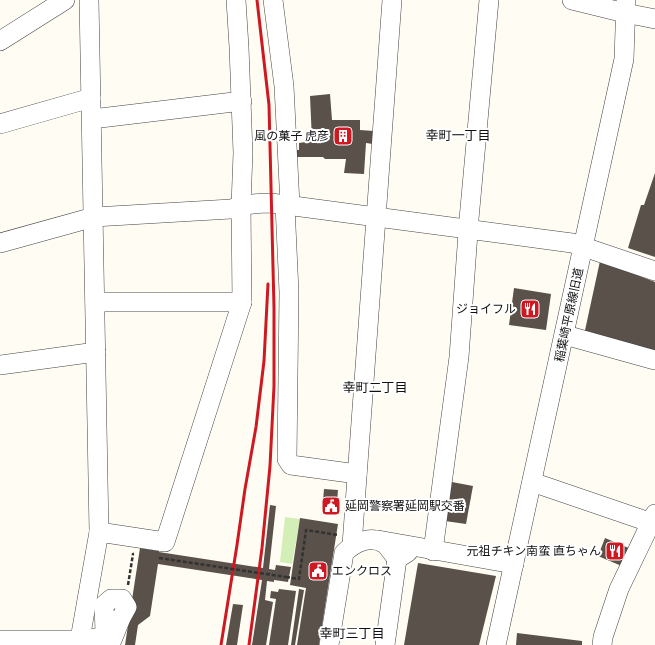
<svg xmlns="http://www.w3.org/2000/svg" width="655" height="645" font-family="'Source Serif 4','Noto Sans JP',serif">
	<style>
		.park { fill: #d4eeb8 }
		.building { fill: #5a514b }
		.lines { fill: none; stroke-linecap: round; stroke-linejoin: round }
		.minor-casing { stroke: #434343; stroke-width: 20 }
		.path { stroke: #323232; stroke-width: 2.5; stroke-dasharray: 4 2; stroke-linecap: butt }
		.minor { stroke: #fff; stroke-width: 19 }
		.rail { stroke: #cf1922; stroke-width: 3 }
		.path-bridge { stroke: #323232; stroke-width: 2.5; stroke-dasharray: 4 2; stroke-linecap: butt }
		.labels { text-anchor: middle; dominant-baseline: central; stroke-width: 4; stroke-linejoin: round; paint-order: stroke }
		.poi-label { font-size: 12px; fill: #101010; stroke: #fff; text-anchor: end }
		.street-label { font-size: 12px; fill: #101010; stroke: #fff }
		.neighbourhood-label { font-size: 13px; fill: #101010; stroke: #fff }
	</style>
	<rect width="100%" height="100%" fill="#fffdf3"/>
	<path class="park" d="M 285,517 L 300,519 L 292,564 L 280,562 Z"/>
	<g class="building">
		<path d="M 330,94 L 332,120 L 360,120 L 360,130 L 374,131 L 373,144 L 366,143 L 364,174 L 344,173 L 346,159 L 325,159 L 323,157 L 296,157 L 296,150 L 299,150 L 299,143 L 312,141 L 310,96 Z"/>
		<path d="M 655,173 L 655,257 L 628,248 L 641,205 L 644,205 Z"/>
		<path d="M 600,261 L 655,282 L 655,354 L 584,335 Z"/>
		<path d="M 514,288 L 551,294 L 546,330 L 509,325 Z"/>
		<path d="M 452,482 L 473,486 L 466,524 L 445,521 Z"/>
		<path d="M 324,489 L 338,490 L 336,514 L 322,513 Z"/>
		<path d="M 270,505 L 276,506 L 269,569 L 275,570 L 276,565 L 291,567 L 288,582 L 274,580 L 274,582 L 267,581 L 265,600 L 273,602 L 266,645 L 252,645 L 262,580 L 158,564 L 150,616 L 138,625 L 135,645 L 125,645 L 140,548 L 159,551 L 159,552 L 263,568 Z"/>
		<path d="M 300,518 L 338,524 L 319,645 L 297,645 L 306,588 L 290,585 Z"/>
		<path d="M 605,538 L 631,549 L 624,567 L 598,556 Z"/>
		<path d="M 418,563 L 496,576 L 479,645 L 404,645 Z"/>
		<path d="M 279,589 L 296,591 L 288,645 L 269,645 L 276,599 L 270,598 L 271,591 L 278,592 Z"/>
		<path d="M 299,589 L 304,590 L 295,645 L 291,645 Z"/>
		<path d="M 233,604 L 243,605 L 237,645 L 226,645 Z"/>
		<path d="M 517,633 L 582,641 L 582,645 L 516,645 Z"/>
	</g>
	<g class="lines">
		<defs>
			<g id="minor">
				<path d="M 273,0 L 284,86 L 290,205"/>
				<path d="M 572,0 L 625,13 L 655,19"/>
				<path d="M 0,41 L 65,0"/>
				<path d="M 92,119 L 242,101"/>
				<path d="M 0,124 L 91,98"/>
				<path d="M 285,205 L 289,292 L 287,459 L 291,465 L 357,474"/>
				<path d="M 0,243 L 94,217 L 231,209 C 244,204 256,203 271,203 L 572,243 L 655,271"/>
				<path d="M 95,302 L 242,302"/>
				<path d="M 565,335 L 655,360"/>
				<path d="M 0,365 L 96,352"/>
				<path d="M 532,482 L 655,524"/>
				<path d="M 99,532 L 165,542 L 242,302 L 241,205 L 243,153 L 239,47 L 236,0"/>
				<path d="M 378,540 L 514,564"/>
				<path d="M 352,545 L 392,0"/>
				<path d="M 433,551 L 459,357 L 469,219 L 489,0"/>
				<path d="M 0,640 L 79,640 L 99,638 L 105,632 L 104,605 L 111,599 L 122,599 L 127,607 L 121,618 L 110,645"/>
				<path d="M 79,645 L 99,532 L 89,0"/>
				<path d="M 329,645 L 344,553 C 354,543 371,534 385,544 C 389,548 393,554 397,559"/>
				<path d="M 385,645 L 397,559 L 408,552"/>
				<path d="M 496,645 L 624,59 L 626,0"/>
				<path d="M 602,645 L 603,637 L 619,589 L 655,514"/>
			</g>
		</defs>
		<use href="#minor" class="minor-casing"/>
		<g class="path">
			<path d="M 286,577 L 299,579 L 306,530 L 338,535"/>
			<path d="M 128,585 L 133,554 L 134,554"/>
		</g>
		<use href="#minor" class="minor"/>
		<g class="rail">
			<path d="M 221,645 L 237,545 L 245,489 L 256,427 L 264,361 L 268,284"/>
			<path d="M 249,645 L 262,548 L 270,466 L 274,386 L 274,308 L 269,105 L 257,0"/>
		</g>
		<path class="path-bridge" d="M 159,558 L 286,577"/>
	</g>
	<defs>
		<symbol id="building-square" viewBox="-11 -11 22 22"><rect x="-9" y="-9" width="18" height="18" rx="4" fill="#cf1922" stroke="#fff"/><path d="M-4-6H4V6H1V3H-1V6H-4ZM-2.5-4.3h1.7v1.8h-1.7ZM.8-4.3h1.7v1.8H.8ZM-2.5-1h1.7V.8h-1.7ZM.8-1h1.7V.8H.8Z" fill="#fff"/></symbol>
		<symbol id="restaurant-square" viewBox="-11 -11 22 22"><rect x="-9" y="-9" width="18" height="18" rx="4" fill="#cf1922" stroke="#fff"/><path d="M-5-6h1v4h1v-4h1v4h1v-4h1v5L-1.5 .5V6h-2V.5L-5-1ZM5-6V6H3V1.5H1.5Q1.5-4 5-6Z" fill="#fff"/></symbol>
		<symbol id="civic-square" viewBox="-11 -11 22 22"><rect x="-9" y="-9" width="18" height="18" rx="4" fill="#cf1922" stroke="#fff"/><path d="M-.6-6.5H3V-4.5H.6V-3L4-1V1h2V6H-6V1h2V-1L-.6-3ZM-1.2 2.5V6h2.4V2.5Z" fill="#fff"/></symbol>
	</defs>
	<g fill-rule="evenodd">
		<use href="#building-square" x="332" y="125" width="22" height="22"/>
		<use href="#restaurant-square" x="519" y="298" width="22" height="22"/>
		<use href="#civic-square" x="320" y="495" width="22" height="22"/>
		<use href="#restaurant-square" x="604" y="540" width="22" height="22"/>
		<use href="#civic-square" x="307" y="560" width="22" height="22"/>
	</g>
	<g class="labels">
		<g class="poi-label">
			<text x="329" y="136">風の菓子 虎彦</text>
			<text x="516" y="309">ジョイフル</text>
			<text x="345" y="506" text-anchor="start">延岡警察署延岡駅交番</text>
			<text x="601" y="551">元祖チキン南蛮 直ちゃん</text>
			<text x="332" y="571" text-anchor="start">エンクロス</text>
		</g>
		<g class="street-label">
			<text transform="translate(569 315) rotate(-78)">稲葉崎平原線旧道</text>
		</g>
		<g class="neighbourhood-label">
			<text x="458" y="135">幸町一丁目</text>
			<text x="375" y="387">幸町二丁目</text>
			<text x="352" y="633">幸町三丁目</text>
		</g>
	</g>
</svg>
